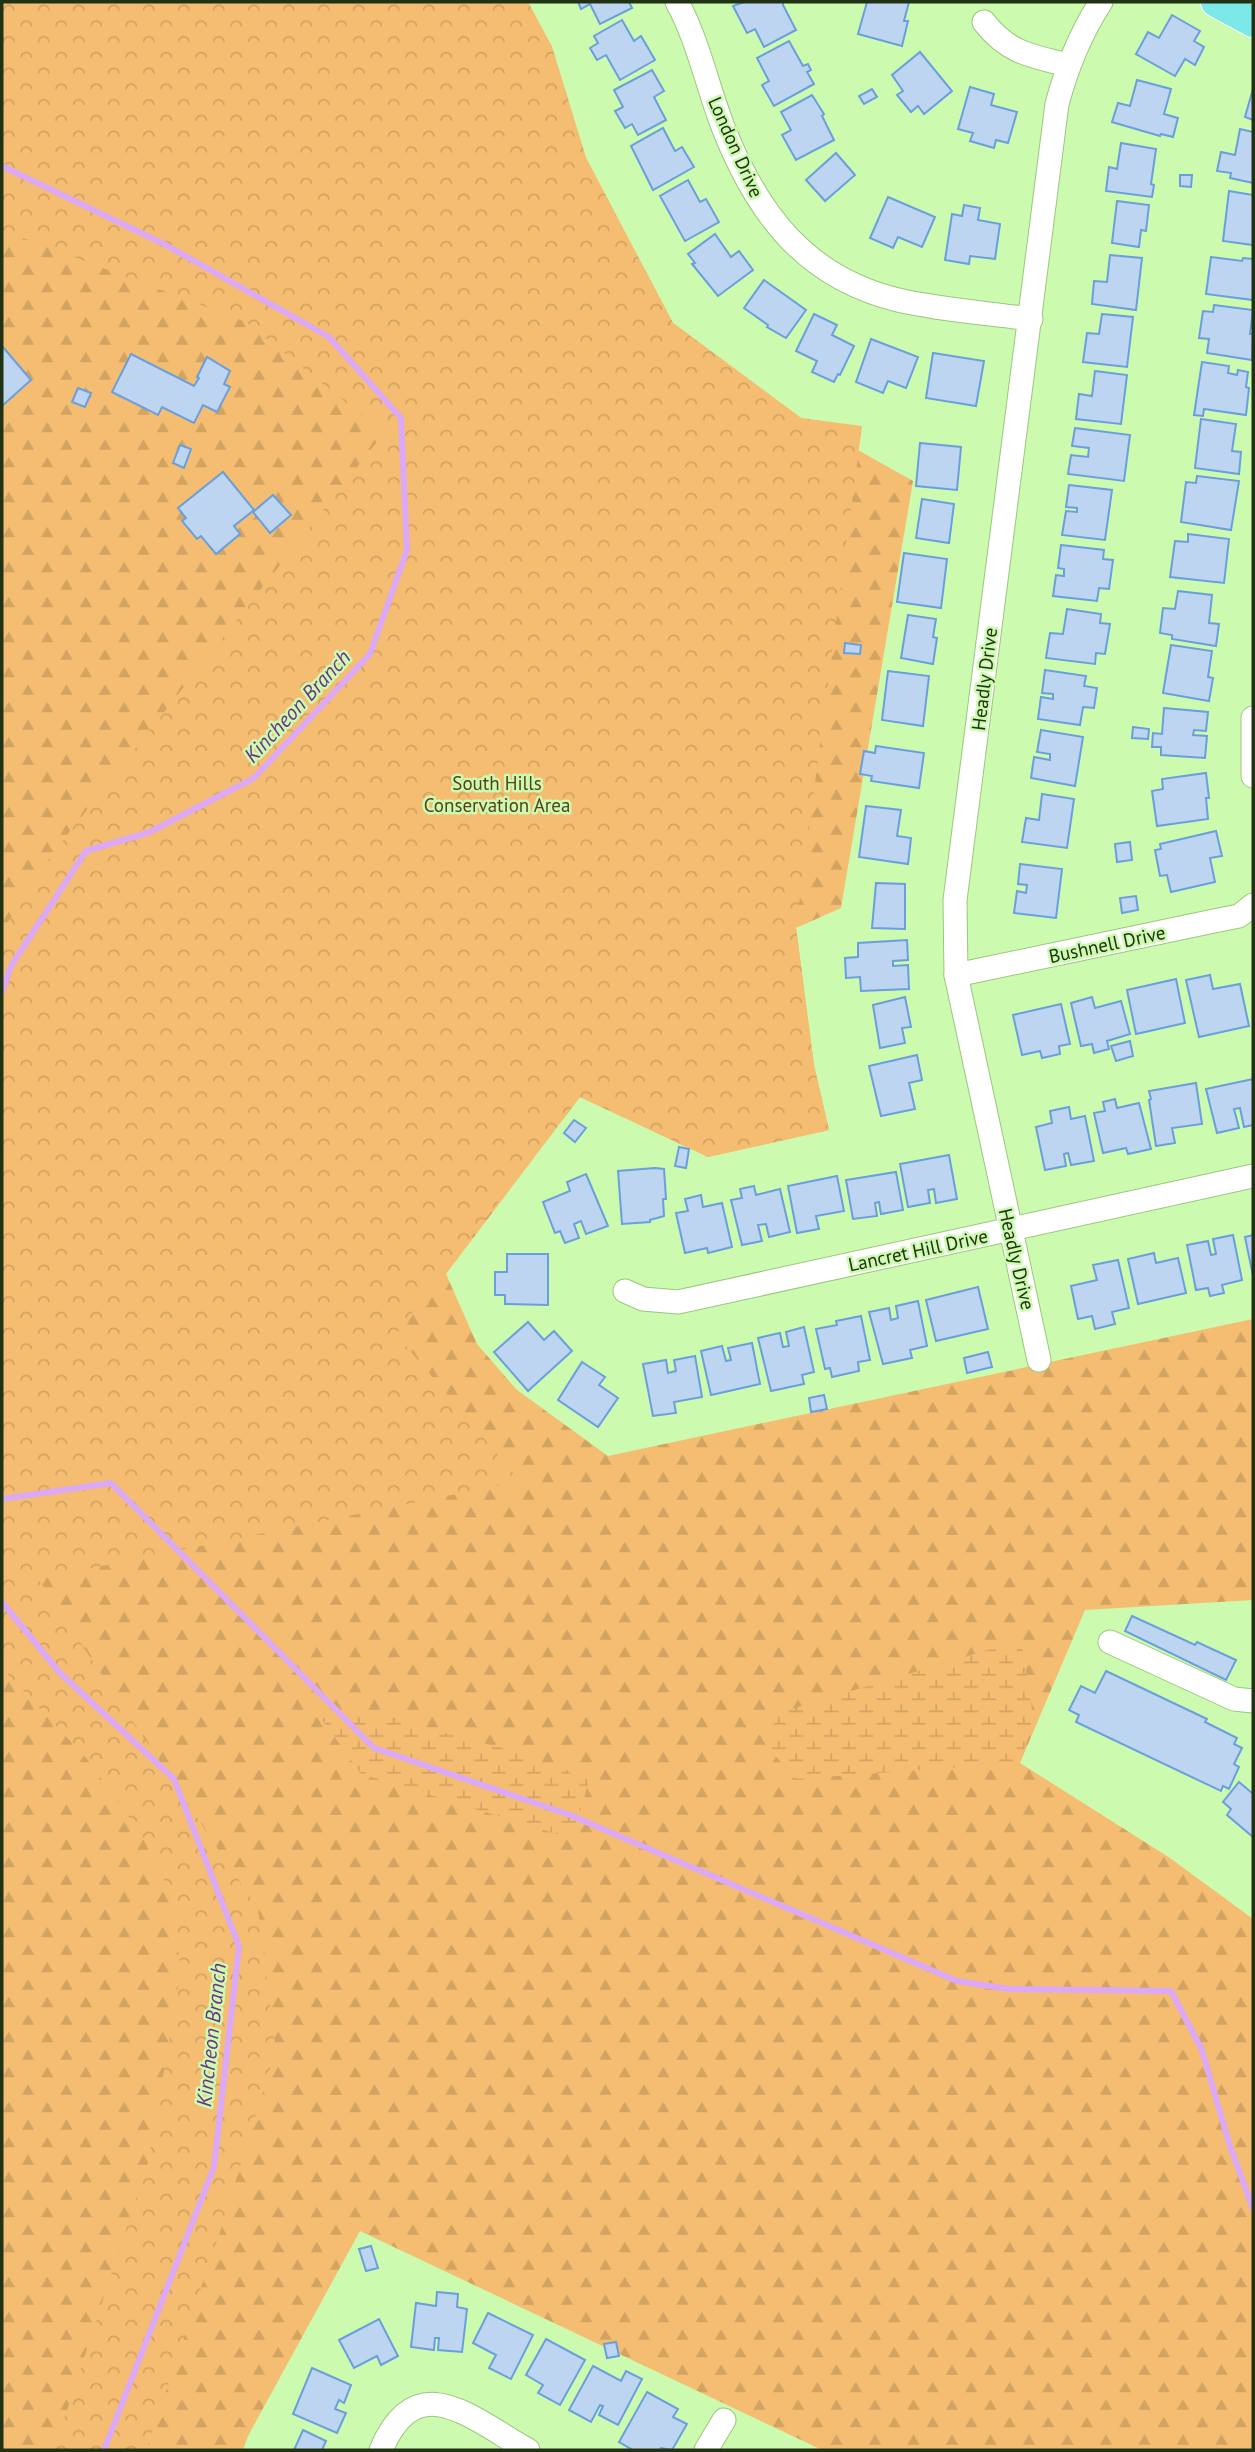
<svg xmlns="http://www.w3.org/2000/svg" width="1255" height="2452" font-family="'PT Sans',sans-serif">
	<style>
		.forest { fill: url(#forest-firs) }
		.wetland { fill: url(#wetland-marsh) }
		.park { fill: url(#park-crowns) }
		.lines { fill: none; stroke-linecap: round; stroke-linejoin: round }
		.stream { stroke: #dba9f6; stroke-width: 6 }
		.building { fill: #bdd5f1; stroke: #6a9fde; stroke-width: 2 }
		.minor-casing { stroke: #9bc77e; stroke-width: 25 }
		.major-casing { stroke: #fff; stroke-width: 32 }
		.minor { stroke: #fff; stroke-width: 23 }
		.major { stroke: #7ce8e7; stroke-width: 30 }
		.labels { text-anchor: middle; dominant-baseline: central; stroke-width: 5; stroke-linejoin: round; paint-order: stroke }
		.street-label { font-size: 19px; fill: #213214; stroke: #ccfaaf }
		.park-label { font-size: 19px; fill: #573f1d; stroke: #ccfaaf }
		.water-label { font-size: 21px; font-style: italic; fill: #6d3189; stroke: #ccfaaf }
	</style>
	<defs>
		<pattern id="forest-firs" width="22" height="20" patternUnits="userSpaceOnUse" patternTransform="scale(1.75)"><rect width="22" height="20" fill="#f5bd71"/><path d="M5 1l3.5 6h-7zM16 11l3.5 6h-7z" fill="#d2a361"/></pattern>
		<pattern id="wetland-marsh" width="20" height="14" patternUnits="userSpaceOnUse" patternTransform="scale(1.75)"><rect width="20" height="14" fill="#f5bd71"/><path d="M1 5h8M5 5V1M11 12h8M15 12V8" fill="none" stroke="#d2a361"/></pattern>
		<pattern id="park-crowns" width="20" height="18" patternUnits="userSpaceOnUse" patternTransform="scale(1.75)"><rect width="20" height="18" fill="#f5bd71"/><path d="M2 6a3 3 0 1 1 6 0M12 15a3 3 0 1 1 6 0" fill="none" stroke="#d2a361"/></pattern>
	</defs>
	<rect width="100%" height="100%" fill="#ccfaaf"/>
	<path class="forest" d="M 2,2 L 528,2 L 552,47 L 586,158 L 673,323 L 801,418 L 913,481 L 841,908 L 796,928 L 814,1065 L 829,1130 L 708,1157 L 580,1097 L 446,1274 L 477,1344 L 517,1390 L 608,1456 L 1253,1319 L 1253,1600 L 1085,1610 L 1020,1763 L 1170,1858 L 1253,1919 L 1253,2450 L 822,2450 L 360,2231 L 248,2436 L 243,2450 L 2,2450 Z"/>
	<g class="wetland">
		<path d="M 1021,1640 L 1034,1722 L 1019,1763 L 795,1779 L 767,1746 L 778,1713 Z"/>
		<path d="M 384,1717 L 499,1747 L 589,1780 L 573,1839 L 361,1774 L 321,1718 Z"/>
	</g>
	<path class="park" d="M 2,2 L 528,2 L 552,47 L 586,158 L 673,323 L 801,418 L 862,426 L 796,927 L 814,1065 L 829,1130 L 708,1157 L 580,1097 L 396,1334 L 520,1481 L 38,1579 L 258,1909 L 276,2050 L 220,2232 L 146,2450 L 54,2450 L 149,2159 L 181,1970 L 169,1890 L 140,1833 L 88,1760 L 2,1668 L 2,931 L 53,853 L 384,433 L 246,322 L 2,230 Z"/>
	<g class="lines">
		<g class="stream">
			<path d="M 2,166 L 164,244 L 329,337 L 401,418 L 407,550 L 370,654 L 254,778 L 150,832 L 86,851 L 11,966 L 2,992"/>
			<path d="M 2,1499 L 111,1483 L 374,1748 L 570,1815 L 957,1981 L 1009,1989 L 1171,1991 L 1202,2050 L 1229,2143 L 1253,2209"/>
			<path d="M 2,1602 L 60,1673 L 174,1779 L 239,1946 L 214,2167 L 104,2450"/>
		</g>
	</g>
	<g class="building">
		<path d="M 578,2 L 629,2 L 632,8 L 600,24 L 590,4 L 581,9 Z"/>
		<path d="M 744,2 L 783,2 L 783,5 L 796,30 L 764,47 L 755,29 L 747,33 L 733,6 Z"/>
		<path d="M 867,2 L 909,2 L 904,21 L 908,21 L 902,46 L 858,34 Z"/>
		<path d="M 1172,15 L 1200,31 L 1194,41 L 1204,47 L 1195,65 L 1185,59 L 1175,76 L 1136,54 L 1148,32 L 1159,38 Z"/>
		<path d="M 622,20 L 634,41 L 641,36 L 655,60 L 620,80 L 606,55 L 597,60 L 590,48 L 598,43 L 594,36 Z"/>
		<path d="M 789,41 L 803,66 L 808,64 L 811,70 L 807,72 L 814,84 L 774,106 L 762,85 L 769,81 L 757,58 Z"/>
		<path d="M 920,52 L 952,91 L 924,114 L 918,106 L 911,112 L 897,95 L 903,91 L 892,75 Z"/>
		<path d="M 652,70 L 664,91 L 654,97 L 666,120 L 638,135 L 632,124 L 625,128 L 615,111 L 623,107 L 614,90 Z"/>
		<path d="M 1137,80 L 1171,89 L 1164,114 L 1178,118 L 1173,137 L 1161,134 L 1160,136 L 1112,122 L 1118,103 L 1130,106 Z"/>
		<path d="M 970,87 L 994,94 L 991,105 L 1017,112 L 1008,143 L 996,140 L 994,148 L 970,141 L 973,133 L 958,129 Z"/>
		<path d="M 872,89 L 877,97 L 864,104 L 859,96 Z"/>
		<path d="M 1253,89 L 1253,120 L 1245,117 Z"/>
		<path d="M 812,95 L 824,114 L 822,116 L 834,140 L 796,160 L 782,135 L 791,130 L 781,112 Z"/>
		<path d="M 663,128 L 675,151 L 682,147 L 694,167 L 653,190 L 631,146 Z"/>
		<path d="M 1240,129 L 1253,132 L 1253,183 L 1230,178 L 1231,173 L 1217,171 L 1221,152 L 1235,155 Z"/>
		<path d="M 1121,143 L 1156,149 L 1151,184 L 1154,185 L 1152,197 L 1106,191 L 1109,167 L 1117,169 Z"/>
		<path d="M 836,153 L 855,175 L 825,201 L 806,180 Z"/>
		<path d="M 1180,175 L 1192,175 L 1191,187 L 1180,186 Z"/>
		<path d="M 688,180 L 700,202 L 706,199 L 719,222 L 685,241 L 660,196 Z"/>
		<path d="M 1229,191 L 1253,195 L 1253,245 L 1223,241 Z"/>
		<path d="M 888,197 L 935,217 L 922,247 L 898,237 L 893,248 L 870,238 Z"/>
		<path d="M 1117,201 L 1149,205 L 1146,231 L 1141,230 L 1139,247 L 1112,243 Z"/>
		<path d="M 964,205 L 980,208 L 978,220 L 1000,224 L 995,259 L 970,256 L 969,264 L 945,260 L 952,214 L 962,216 Z"/>
		<path d="M 715,234 L 731,257 L 739,251 L 753,270 L 718,296 L 692,264 L 695,263 L 688,254 Z"/>
		<path d="M 1110,255 L 1142,258 L 1136,310 L 1092,304 L 1094,281 L 1107,282 Z"/>
		<path d="M 1211,257 L 1242,261 L 1243,258 L 1253,259 L 1253,300 L 1206,294 Z"/>
		<path d="M 764,280 L 806,310 L 786,338 L 767,327 L 768,325 L 744,308 Z"/>
		<path d="M 1214,305 L 1253,310 L 1250,334 L 1253,334 L 1252,360 L 1207,353 L 1209,339 L 1199,338 L 1203,311 L 1213,312 Z"/>
		<path d="M 814,314 L 837,325 L 832,335 L 854,346 L 840,375 L 838,374 L 834,382 L 812,372 L 817,361 L 796,351 Z"/>
		<path d="M 1102,314 L 1133,317 L 1127,367 L 1083,362 L 1087,333 L 1099,334 Z"/>
		<path d="M 871,339 L 918,357 L 906,388 L 888,381 L 883,393 L 856,382 Z"/>
		<path d="M 2,346 L 31,380 L 2,406 Z"/>
		<path d="M 933,353 L 984,361 L 976,406 L 926,398 Z"/>
		<path d="M 131,354 L 194,386 L 199,378 L 197,377 L 207,357 L 230,371 L 224,384 L 230,387 L 217,412 L 203,405 L 194,423 L 162,407 L 158,415 L 112,392 Z"/>
		<path d="M 1202,362 L 1229,366 L 1228,373 L 1237,375 L 1238,370 L 1248,372 L 1246,387 L 1249,388 L 1246,415 L 1204,409 L 1203,416 L 1194,415 Z"/>
		<path d="M 1095,371 L 1127,375 L 1121,424 L 1076,419 L 1079,394 L 1092,396 Z"/>
		<path d="M 78,388 L 91,393 L 85,407 L 72,402 Z"/>
		<path d="M 1201,419 L 1236,424 L 1232,451 L 1241,452 L 1239,474 L 1195,468 Z"/>
		<path d="M 1075,428 L 1130,435 L 1124,481 L 1068,474 L 1071,455 L 1088,457 L 1089,448 L 1072,446 Z"/>
		<path d="M 920,443 L 961,447 L 957,490 L 916,486 Z"/>
		<path d="M 180,445 L 191,449 L 184,468 L 173,463 Z"/>
		<path d="M 223,472 L 254,510 L 234,526 L 240,534 L 216,554 L 201,536 L 197,539 L 182,521 L 186,518 L 178,508 Z"/>
		<path d="M 1197,476 L 1239,481 L 1231,530 L 1181,522 L 1186,482 L 1196,483 Z"/>
		<path d="M 1069,485 L 1112,490 L 1105,540 L 1062,535 L 1066,511 L 1077,512 L 1077,508 L 1066,507 Z"/>
		<path d="M 273,495 L 291,515 L 270,533 L 253,512 Z"/>
		<path d="M 922,499 L 954,504 L 949,543 L 916,538 Z"/>
		<path d="M 1188,534 L 1229,539 L 1224,583 L 1170,577 L 1175,541 L 1188,542 Z"/>
		<path d="M 1061,545 L 1104,550 L 1103,559 L 1113,560 L 1109,589 L 1099,588 L 1097,601 L 1053,596 L 1056,575 L 1064,576 L 1064,569 L 1058,568 Z"/>
		<path d="M 904,553 L 947,559 L 941,608 L 897,602 Z"/>
		<path d="M 1178,591 L 1212,595 L 1209,623 L 1219,624 L 1216,646 L 1172,639 L 1172,635 L 1160,633 L 1163,608 L 1175,609 Z"/>
		<path d="M 1067,609 L 1101,614 L 1100,623 L 1110,624 L 1105,654 L 1096,653 L 1095,664 L 1046,658 L 1050,633 L 1063,634 Z"/>
		<path d="M 908,615 L 936,619 L 933,637 L 937,638 L 933,664 L 901,658 Z"/>
		<path d="M 845,643 L 861,645 L 860,654 L 844,653 Z"/>
		<path d="M 1171,645 L 1212,651 L 1208,677 L 1213,678 L 1209,701 L 1163,693 Z"/>
		<path d="M 1045,670 L 1086,676 L 1084,686 L 1097,688 L 1094,708 L 1083,707 L 1080,725 L 1038,719 L 1041,697 L 1053,699 L 1053,694 L 1042,693 Z"/>
		<path d="M 888,671 L 929,676 L 923,726 L 882,720 Z"/>
		<path d="M 1164,708 L 1208,712 L 1206,731 L 1194,730 L 1193,735 L 1207,736 L 1205,758 L 1161,755 L 1161,747 L 1152,747 L 1153,733 L 1162,734 Z"/>
		<path d="M 1133,727 L 1149,729 L 1148,739 L 1132,738 Z"/>
		<path d="M 1041,730 L 1083,737 L 1075,786 L 1031,778 L 1034,757 L 1050,760 L 1050,754 L 1037,752 Z"/>
		<path d="M 876,746 L 924,753 L 919,788 L 871,781 L 872,776 L 860,774 L 864,751 L 875,753 Z"/>
		<path d="M 1206,773 L 1209,798 L 1206,798 L 1208,819 L 1157,826 L 1152,791 L 1163,789 L 1162,779 Z"/>
		<path d="M 1042,794 L 1074,799 L 1067,848 L 1022,842 L 1026,818 L 1039,820 Z"/>
		<path d="M 866,806 L 901,810 L 897,836 L 911,838 L 908,864 L 859,857 Z"/>
		<path d="M 1216,831 L 1222,856 L 1210,858 L 1215,882 L 1171,892 L 1167,875 L 1160,876 L 1155,850 L 1161,849 L 1160,844 Z"/>
		<path d="M 1130,842 L 1132,860 L 1117,862 L 1115,844 Z"/>
		<path d="M 1020,864 L 1062,869 L 1056,918 L 1014,913 L 1017,891 L 1026,893 L 1027,885 L 1018,884 Z"/>
		<path d="M 876,883 L 905,884 L 905,929 L 872,928 Z"/>
		<path d="M 1136,896 L 1138,910 L 1122,913 L 1120,898 Z"/>
		<path d="M 907,940 L 908,960 L 893,961 L 893,966 L 908,965 L 909,989 L 861,991 L 860,977 L 846,978 L 845,958 L 858,957 L 858,943 Z"/>
		<path d="M 1210,975 L 1213,989 L 1240,984 L 1249,1026 L 1199,1037 L 1186,980 Z"/>
		<path d="M 1176,979 L 1185,1023 L 1136,1034 L 1127,990 Z"/>
		<path d="M 905,997 L 911,1027 L 902,1028 L 905,1043 L 880,1048 L 873,1005 Z"/>
		<path d="M 1092,997 L 1095,1008 L 1121,1001 L 1130,1034 L 1107,1041 L 1109,1049 L 1094,1053 L 1092,1044 L 1081,1046 L 1071,1003 Z"/>
		<path d="M 1061,1004 L 1070,1044 L 1059,1046 L 1060,1054 L 1042,1058 L 1040,1051 L 1022,1055 L 1013,1015 Z"/>
		<path d="M 1130,1041 L 1133,1056 L 1116,1061 L 1111,1046 Z"/>
		<path d="M 917,1055 L 922,1080 L 909,1083 L 915,1109 L 881,1116 L 869,1066 Z"/>
		<path d="M 1253,1079 L 1253,1125 L 1244,1127 L 1240,1108 L 1234,1109 L 1239,1128 L 1217,1133 L 1206,1089 Z"/>
		<path d="M 1196,1083 L 1202,1124 L 1172,1128 L 1175,1143 L 1156,1146 L 1149,1100 L 1151,1099 L 1149,1091 Z"/>
		<path d="M 1115,1099 L 1117,1108 L 1139,1103 L 1151,1149 L 1128,1154 L 1126,1148 L 1103,1153 L 1094,1113 L 1105,1111 L 1103,1102 Z"/>
		<path d="M 1069,1107 L 1071,1119 L 1085,1116 L 1094,1161 L 1071,1165 L 1068,1153 L 1064,1154 L 1066,1166 L 1045,1170 L 1036,1127 L 1052,1123 L 1050,1111 Z"/>
		<path d="M 574,1120 L 586,1128 L 575,1142 L 564,1133 Z"/>
		<path d="M 679,1147 L 689,1149 L 686,1168 L 675,1166 Z"/>
		<path d="M 949,1155 L 957,1199 L 936,1203 L 934,1189 L 928,1190 L 930,1203 L 908,1207 L 900,1164 Z"/>
		<path d="M 655,1168 L 664,1169 L 666,1199 L 663,1199 L 664,1216 L 650,1220 L 650,1222 L 622,1224 L 618,1171 Z"/>
		<path d="M 896,1172 L 903,1210 L 881,1214 L 879,1202 L 875,1203 L 877,1216 L 853,1219 L 846,1180 Z"/>
		<path d="M 586,1174 L 608,1226 L 586,1234 L 581,1221 L 574,1224 L 579,1238 L 565,1243 L 560,1231 L 555,1233 L 543,1202 L 570,1191 L 567,1182 Z"/>
		<path d="M 837,1176 L 844,1211 L 816,1216 L 819,1229 L 797,1233 L 788,1186 Z"/>
		<path d="M 754,1186 L 756,1195 L 780,1189 L 790,1232 L 769,1237 L 766,1224 L 758,1225 L 762,1241 L 742,1245 L 731,1200 L 742,1198 L 740,1189 Z"/>
		<path d="M 701,1195 L 703,1207 L 722,1203 L 732,1247 L 708,1253 L 707,1248 L 685,1253 L 676,1213 L 688,1211 L 685,1199 Z"/>
		<path d="M 1233,1235 L 1242,1280 L 1222,1285 L 1224,1293 L 1210,1296 L 1208,1288 L 1196,1290 L 1187,1245 L 1208,1241 L 1211,1255 L 1216,1254 L 1213,1239 Z"/>
		<path d="M 1253,1235 L 1253,1276 L 1245,1237 Z"/>
		<path d="M 1154,1253 L 1156,1263 L 1178,1258 L 1186,1293 L 1138,1304 L 1128,1259 Z"/>
		<path d="M 507,1254 L 548,1254 L 548,1305 L 505,1304 L 505,1295 L 495,1295 L 495,1272 L 507,1272 Z"/>
		<path d="M 1118,1260 L 1129,1308 L 1112,1312 L 1115,1324 L 1095,1329 L 1092,1316 L 1078,1319 L 1071,1286 L 1097,1280 L 1093,1265 Z"/>
		<path d="M 978,1287 L 988,1329 L 936,1341 L 926,1300 Z"/>
		<path d="M 918,1301 L 927,1346 L 910,1350 L 912,1358 L 883,1364 L 869,1312 L 889,1308 L 891,1320 L 898,1318 L 896,1306 Z"/>
		<path d="M 861,1316 L 870,1360 L 858,1362 L 859,1371 L 832,1377 L 830,1368 L 825,1369 L 816,1329 L 837,1325 L 836,1321 Z"/>
		<path d="M 528,1322 L 544,1340 L 554,1331 L 572,1351 L 528,1391 L 494,1352 Z"/>
		<path d="M 804,1327 L 814,1372 L 802,1375 L 804,1384 L 771,1391 L 758,1338 L 780,1333 L 783,1347 L 789,1346 L 786,1332 Z"/>
		<path d="M 752,1343 L 760,1384 L 711,1395 L 701,1351 L 722,1346 L 726,1361 L 731,1360 L 728,1348 Z"/>
		<path d="M 988,1352 L 992,1367 L 967,1373 L 964,1358 Z"/>
		<path d="M 695,1356 L 702,1397 L 674,1402 L 676,1413 L 653,1416 L 643,1364 L 666,1360 L 668,1373 L 676,1371 L 674,1360 Z"/>
		<path d="M 582,1362 L 605,1377 L 599,1385 L 618,1398 L 598,1427 L 558,1400 Z"/>
		<path d="M 824,1395 L 827,1409 L 811,1412 L 809,1398 Z"/>
		<path d="M 1132,1616 L 1195,1645 L 1197,1642 L 1236,1660 L 1226,1680 L 1125,1631 Z"/>
		<path d="M 1106,1671 L 1207,1719 L 1205,1722 L 1237,1738 L 1234,1744 L 1242,1748 L 1234,1764 L 1239,1767 L 1229,1789 L 1223,1786 L 1221,1791 L 1076,1722 L 1079,1715 L 1069,1710 L 1081,1686 L 1095,1693 Z"/>
		<path d="M 1239,1782 L 1252,1793 L 1253,1791 L 1253,1837 L 1227,1815 L 1231,1809 L 1223,1802 Z"/>
		<path d="M 371,2246 L 378,2268 L 366,2271 L 359,2249 Z"/>
		<path d="M 437,2292 L 458,2294 L 457,2307 L 467,2309 L 462,2352 L 438,2350 L 439,2338 L 435,2338 L 434,2350 L 411,2347 L 416,2303 L 436,2306 Z"/>
		<path d="M 488,2313 L 533,2335 L 511,2379 L 489,2368 L 496,2355 L 473,2343 Z"/>
		<path d="M 379,2319 L 398,2356 L 381,2365 L 377,2356 L 354,2368 L 339,2340 Z"/>
		<path d="M 546,2339 L 585,2360 L 560,2405 L 538,2393 L 543,2385 L 526,2375 Z"/>
		<path d="M 616,2342 L 619,2356 L 607,2358 L 604,2344 Z"/>
		<path d="M 593,2366 L 621,2381 L 626,2371 L 642,2379 L 618,2425 L 599,2415 L 603,2406 L 600,2405 L 591,2422 L 569,2410 Z"/>
		<path d="M 312,2368 L 351,2385 L 344,2403 L 339,2400 L 335,2409 L 346,2413 L 337,2433 L 293,2414 Z"/>
		<path d="M 647,2392 L 678,2409 L 673,2417 L 687,2424 L 672,2450 L 661,2448 L 660,2450 L 633,2450 L 619,2442 Z"/>
		<path d="M 303,2430 L 326,2441 L 322,2450 L 294,2450 Z"/>
	</g>
	<g class="lines">
		<defs>
			<g id="minor">
				<path d="M 677,2 C 699,42 708,90 725,132 C 759,216 807,278 898,300 C 941,310 987,313 1031,319"/>
				<path d="M 984,22 C 1008,53 1031,56 1068,65"/>
				<path d="M 1253,718 L 1253,776"/>
				<path d="M 956,975 L 1214,921 L 1239,916 L 1253,905"/>
				<path d="M 625,1291 L 643,1299 L 678,1302 L 1253,1176"/>
				<path d="M 1039,1360 L 956,975 L 955,900 L 1057,104 C 1067,67 1080,34 1101,2"/>
				<path d="M 1110,1642 L 1234,1699 L 1253,1701"/>
				<path d="M 381,2450 C 417,2365 472,2419 528,2450"/>
				<path d="M 706,2450 L 724,2420"/>
			</g>
			<path id="major" d="M 1216,2 L 1253,22"/>
		</defs>
		<use href="#minor" class="minor-casing"/>
		<use href="#major" class="major-casing"/>
		<use href="#minor" class="minor"/>
		<use href="#major" class="major"/>
	</g>
	<g class="labels">
		<g class="street-label">
			<text transform="translate(736 147) rotate(66)">London Drive</text>
			<text transform="translate(984 679) rotate(-83)">Headly Drive</text>
			<text transform="translate(1107 944) rotate(-12)">Bushnell Drive</text>
			<text transform="translate(918 1250) rotate(-12)">Lancret Hill Drive</text>
			<text transform="translate(1017 1259) rotate(77)">Headly Drive</text>
		</g>
		<g class="park-label">
			<text x="497" y="783">South Hills<tspan x="497" dy="22">Conservation Area</tspan></text>
		</g>
		<g class="water-label">
			<text transform="translate(297 706) rotate(-47)">Kincheon Branch</text>
			<text transform="translate(211 2035) rotate(-84)">Kincheon Branch</text>
		</g>
	</g>
	<rect width="1255" height="2452" fill="none" stroke="#213214" stroke-width="7"/>
</svg>
